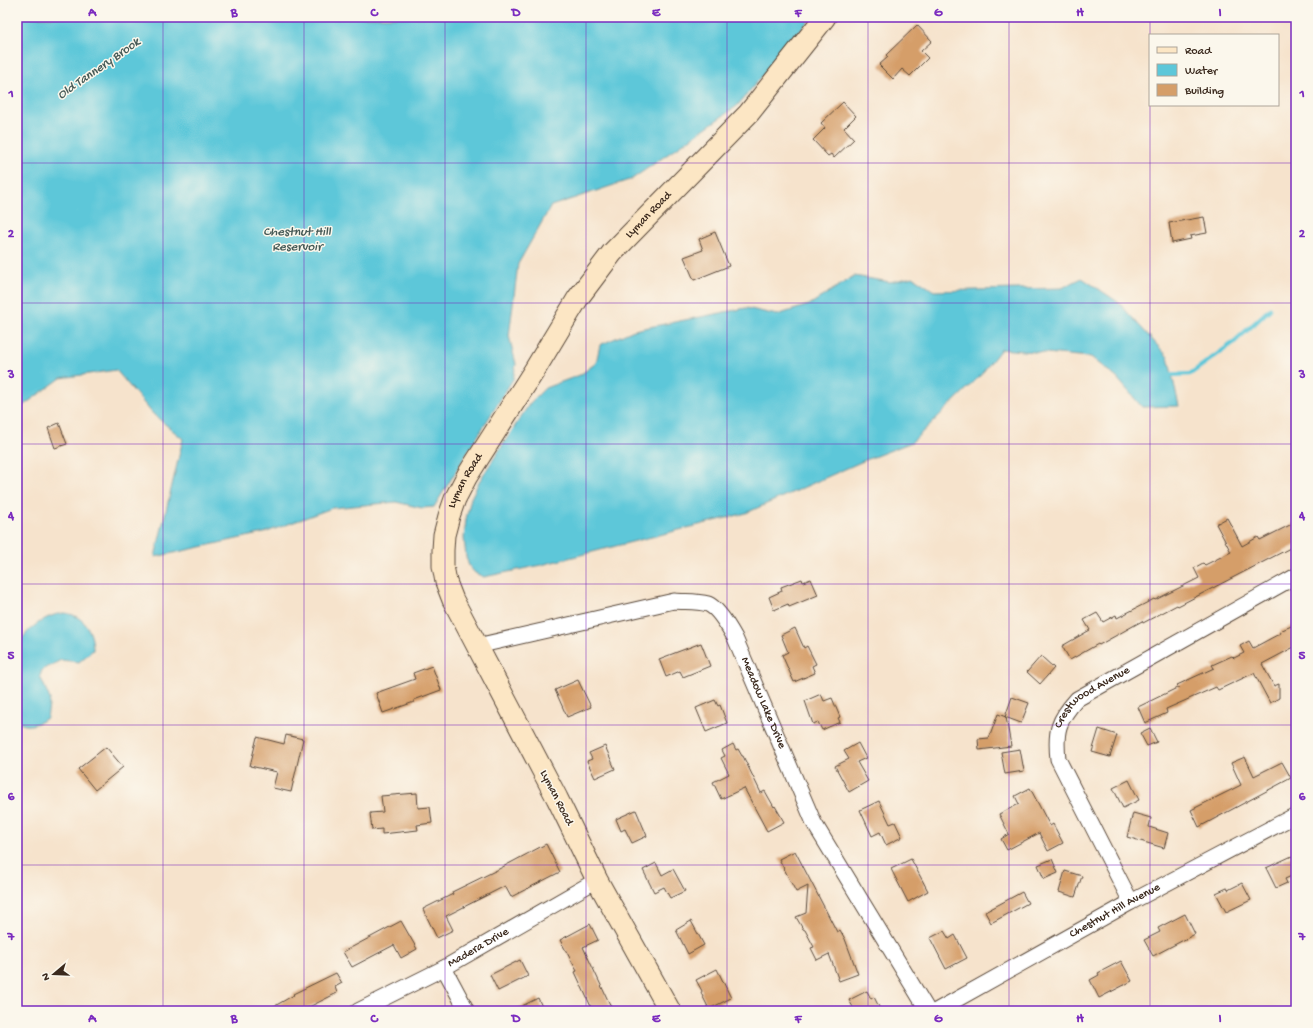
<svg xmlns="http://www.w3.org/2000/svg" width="1313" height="1028" font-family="'Gochi Hand',sans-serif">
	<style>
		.water { fill: #5dc7d9; stroke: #4c787c }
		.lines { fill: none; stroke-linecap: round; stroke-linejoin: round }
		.stream { stroke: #5dc7d9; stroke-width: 4.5 }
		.building { fill: #d59e69 }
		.street-casing { stroke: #574638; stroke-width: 17 }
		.secondary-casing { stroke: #574638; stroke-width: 23 }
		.street { stroke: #fff; stroke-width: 15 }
		.secondary { stroke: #fce6c4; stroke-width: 21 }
		.grid { fill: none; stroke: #7b2cbf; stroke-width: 1; stroke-opacity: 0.55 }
		.labels { text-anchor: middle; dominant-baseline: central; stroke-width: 3; stroke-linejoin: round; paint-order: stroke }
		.street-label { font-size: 12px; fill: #3b2a1e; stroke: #fbf7ec }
		.water-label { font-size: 13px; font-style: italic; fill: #455956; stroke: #fbf7ec }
		.neatline { fill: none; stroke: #7b2cbf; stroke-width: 1.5 }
		.grid-label { font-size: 13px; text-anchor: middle; font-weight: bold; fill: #7b2cbf }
	</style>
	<rect width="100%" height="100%" fill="#fbf7ec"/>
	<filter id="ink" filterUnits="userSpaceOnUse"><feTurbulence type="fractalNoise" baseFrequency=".025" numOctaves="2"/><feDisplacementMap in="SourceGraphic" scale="8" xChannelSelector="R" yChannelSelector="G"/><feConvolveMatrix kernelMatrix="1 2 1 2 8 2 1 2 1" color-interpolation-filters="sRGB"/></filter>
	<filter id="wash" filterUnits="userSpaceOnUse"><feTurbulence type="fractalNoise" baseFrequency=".012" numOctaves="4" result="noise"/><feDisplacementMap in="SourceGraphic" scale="16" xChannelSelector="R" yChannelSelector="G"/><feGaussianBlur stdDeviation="0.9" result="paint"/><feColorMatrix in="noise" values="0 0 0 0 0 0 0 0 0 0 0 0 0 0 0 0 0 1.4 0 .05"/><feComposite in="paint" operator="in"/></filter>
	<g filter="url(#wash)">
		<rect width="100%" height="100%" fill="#f6e3cc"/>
		<g class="water">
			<path d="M 17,17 L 812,17 L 737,106 L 632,179 L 551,206 L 518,264 L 509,336 L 516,364 L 513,379 L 434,507 L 422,508 L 396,502 L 332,508 L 264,533 L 155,557 L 183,439 L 153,414 L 116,370 L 61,378 L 17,410 Z"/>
			<path d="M 854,276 L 890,282 L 913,277 L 934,291 L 1062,288 L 1082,278 L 1118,302 L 1168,357 L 1179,406 L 1142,407 L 1117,378 L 1091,357 L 1001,349 L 979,377 L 912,442 L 863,461 L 746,513 L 541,565 L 484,577 L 475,573 L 469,566 L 466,557 L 464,538 L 466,519 L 471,498 L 480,480 L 530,403 L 545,388 L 580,375 L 596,363 L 600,345 L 634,330 L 746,308 L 777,315 L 809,305 Z"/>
			<path d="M 65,613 C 85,616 93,632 93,650 L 79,662 L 61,660 L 42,670 L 40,676 L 50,699 L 47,718 C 37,724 27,729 17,721 L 17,647 C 25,630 46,614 65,613 Z"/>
		</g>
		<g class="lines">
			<path class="stream" d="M 1168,373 L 1172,375 L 1190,374 L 1233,343 L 1270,309"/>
		</g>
		<g id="blocks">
			<g class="building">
				<path d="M 917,25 L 932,41 L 921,51 L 928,58 L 910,76 L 902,69 L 893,79 L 879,65 L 888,57 L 886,55 Z"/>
				<path d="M 843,102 L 856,116 L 844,128 L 854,139 L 834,158 L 831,154 L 828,156 L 813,140 L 825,128 L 821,123 Z"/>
				<path d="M 1204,217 L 1207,233 L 1190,236 L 1191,239 L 1172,243 L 1169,223 Z"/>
				<path d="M 715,232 L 729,266 L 694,280 L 684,257 L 703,250 L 699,239 Z"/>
				<path d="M 59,423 L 67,444 L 55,448 L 48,428 Z"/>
				<path d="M 1227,518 L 1242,546 L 1258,537 L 1260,540 L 1296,522 L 1296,545 L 1178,606 L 1177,605 L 1143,623 L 1142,621 L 1099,645 L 1098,644 L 1070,660 L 1062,646 L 1090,630 L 1084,620 L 1097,613 L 1103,622 L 1116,615 L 1117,618 L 1154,599 L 1155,600 L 1199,578 L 1194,568 L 1203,563 L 1205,565 L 1231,552 L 1216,524 Z"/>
				<path d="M 802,579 L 803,582 L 811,579 L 818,595 L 789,607 L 788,604 L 774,610 L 769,597 L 782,591 L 781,587 Z"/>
				<path d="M 1296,624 L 1296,646 L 1262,664 L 1274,686 L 1279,684 L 1279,698 L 1270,703 L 1254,673 L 1218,690 L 1216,687 L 1166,709 L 1167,713 L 1145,723 L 1138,707 L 1179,687 L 1177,685 L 1214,668 L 1212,665 L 1232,656 L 1234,658 L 1244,653 L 1240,646 L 1249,641 L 1253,648 L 1281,633 L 1280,631 Z"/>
				<path d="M 795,628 L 804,648 L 807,646 L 816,664 L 812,666 L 815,673 L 794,682 L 782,655 L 788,652 L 781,635 Z"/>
				<path d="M 701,643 L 710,666 L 683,677 L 680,671 L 666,677 L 659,659 Z"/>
				<path d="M 1041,656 L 1054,668 L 1040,684 L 1027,672 Z"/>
				<path d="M 432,666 L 441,690 L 414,700 L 414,702 L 383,713 L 376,693 L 415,679 L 413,673 Z"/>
				<path d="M 578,680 L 591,707 L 567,717 L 555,690 Z"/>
				<path d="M 821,694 L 824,701 L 832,698 L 840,717 L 838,718 L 840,722 L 822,730 L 818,722 L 813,724 L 805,701 Z"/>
				<path d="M 1012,697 L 1029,703 L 1021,723 L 1005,717 Z"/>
				<path d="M 715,700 L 718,706 L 720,705 L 727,723 L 706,732 L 696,708 Z"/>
				<path d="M 998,714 L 1006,717 L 1011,746 L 979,750 L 978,739 L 989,738 Z"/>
				<path d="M 1150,728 L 1157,742 L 1147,746 L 1140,733 Z"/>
				<path d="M 1099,729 L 1117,735 L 1110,757 L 1092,752 Z"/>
				<path d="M 286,735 L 303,739 L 291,792 L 273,788 L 277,772 L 250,766 L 257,737 L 284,744 Z"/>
				<path d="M 858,743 L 866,758 L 857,762 L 868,781 L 849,792 L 835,766 L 849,759 L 844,751 Z"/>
				<path d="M 733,744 L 736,750 L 738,749 L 742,756 L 743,756 L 761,793 L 765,791 L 774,807 L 775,806 L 784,822 L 767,831 L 744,788 L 721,799 L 713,782 L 729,774 L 721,758 L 725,756 L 722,750 Z"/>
				<path d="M 605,746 L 615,769 L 595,778 L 587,761 L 592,759 L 589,753 Z"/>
				<path d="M 106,747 L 123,767 L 95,790 L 78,769 Z"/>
				<path d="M 1020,749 L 1024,771 L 1005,774 L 1001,752 Z"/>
				<path d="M 1245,757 L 1254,776 L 1282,762 L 1291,778 L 1199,827 L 1191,810 L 1241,785 L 1231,763 Z"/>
				<path d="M 1129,780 L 1139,800 L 1123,808 L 1113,788 Z"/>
				<path d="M 1030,788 L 1050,826 L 1053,824 L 1063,843 L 1048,851 L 1039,833 L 1007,850 L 1001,839 L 1009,834 L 999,814 L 1019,804 L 1015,796 Z"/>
				<path d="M 417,793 L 418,808 L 430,807 L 432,823 L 417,825 L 418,830 L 382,834 L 382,829 L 372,830 L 370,813 L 383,812 L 381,796 Z"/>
				<path d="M 879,801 L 890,824 L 895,822 L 902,837 L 886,845 L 880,832 L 872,836 L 860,810 Z"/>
				<path d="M 636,810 L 647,836 L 632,843 L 625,829 L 621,831 L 616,819 Z"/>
				<path d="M 1133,813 L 1151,818 L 1149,827 L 1168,833 L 1164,848 L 1127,837 Z"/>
				<path d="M 546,844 L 560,872 L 511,897 L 505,886 L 446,916 L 453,930 L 437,938 L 423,909 L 453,894 L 452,892 L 497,870 Z"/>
				<path d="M 795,851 L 837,932 L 840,930 L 845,939 L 858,974 L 839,981 L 829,954 L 817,960 L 811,948 L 814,947 L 805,930 L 803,929 L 796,917 L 806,913 L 808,886 L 796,892 L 779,859 Z"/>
				<path d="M 1292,856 L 1296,864 L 1296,874 L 1285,879 L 1287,883 L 1276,888 L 1266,868 Z"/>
				<path d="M 911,859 L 928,891 L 908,902 L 891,869 Z"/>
				<path d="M 1052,859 L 1058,873 L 1044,879 L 1038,865 Z"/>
				<path d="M 656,863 L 662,875 L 673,869 L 685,891 L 670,898 L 664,887 L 654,892 L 643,870 Z"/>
				<path d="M 1065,871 L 1082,876 L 1075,897 L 1059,892 Z"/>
				<path d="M 1242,883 L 1251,900 L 1226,912 L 1216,893 L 1227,888 L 1228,890 Z"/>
				<path d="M 1022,892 L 1028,903 L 991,923 L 985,912 Z"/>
				<path d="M 1185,914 L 1195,934 L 1153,956 L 1144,940 L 1160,932 L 1158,928 Z"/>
				<path d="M 401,921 L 417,949 L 401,958 L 394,945 L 352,967 L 343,952 Z"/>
				<path d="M 691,921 L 704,945 L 688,954 L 676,930 Z"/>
				<path d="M 590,924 L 598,940 L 583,947 L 613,1011 L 593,1011 L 575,972 L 577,971 L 560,940 Z"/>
				<path d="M 944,931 L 949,939 L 955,935 L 967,958 L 946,969 L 930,938 Z"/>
				<path d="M 520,960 L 528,976 L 498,991 L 490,975 Z"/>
				<path d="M 1121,961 L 1132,981 L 1099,998 L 1090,980 L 1099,975 L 1098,973 Z"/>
				<path d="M 717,969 L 731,998 L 709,1009 L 701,993 L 702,991 L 696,980 Z"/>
				<path d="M 336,973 L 342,983 L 335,987 L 337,993 L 301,1011 L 266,1011 L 294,995 L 293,994 Z"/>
				<path d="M 867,991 L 871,999 L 874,997 L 881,1011 L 850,1011 L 854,1009 L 849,1000 Z"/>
				<path d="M 538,998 L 544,1011 L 512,1011 Z"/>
			</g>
		</g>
	</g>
	<g filter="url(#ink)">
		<use href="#blocks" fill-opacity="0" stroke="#574638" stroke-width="1"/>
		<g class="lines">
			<defs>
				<g id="street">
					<path id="s1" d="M 477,646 L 674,601 C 685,602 697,601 708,604 C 718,608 730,629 735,638 L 814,823 L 928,1011"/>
					<path id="s2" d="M 1131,902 L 1058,759 C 1055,731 1058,720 1077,699 L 1296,576"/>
					<path d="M 444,968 L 467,1011"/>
					<path id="s3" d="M 358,1011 L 444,968 L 597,880"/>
					<path id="s4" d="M 936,1011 L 1131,902 L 1296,815"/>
				</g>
				<g id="secondary">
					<path id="s5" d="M 670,1011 L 597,880 L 557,798 L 453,600 L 446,582 L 443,566 L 443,550 L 444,535 L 449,516 L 455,499 L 467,476 L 534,371 L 578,298 L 612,253 L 749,113 L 825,17"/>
				</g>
			</defs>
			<use href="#street" class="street-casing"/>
			<use href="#secondary" class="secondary-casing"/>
			<use href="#street" class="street"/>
			<use href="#secondary" class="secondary"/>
		</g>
	</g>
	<path class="grid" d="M 163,17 L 163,1011M 304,17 L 304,1011M 445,17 L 445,1011M 586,17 L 586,1011M 727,17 L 727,1011M 868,17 L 868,1011M 1009,17 L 1009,1011M 1150,17 L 1150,35M 1150,35 L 1150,105M 1150,105 L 1150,1011M 17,163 L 1296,163M 17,303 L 1296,303M 17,444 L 1296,444M 17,584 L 1296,584M 17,725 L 1296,725M 17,865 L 1296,865"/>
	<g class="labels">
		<g class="street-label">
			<text stroke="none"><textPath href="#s5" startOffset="914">Lyman Road</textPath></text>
			<text stroke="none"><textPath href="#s5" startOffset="590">Lyman Road</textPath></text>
			<text stroke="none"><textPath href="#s2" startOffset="239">Crestwood Avenue</textPath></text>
			<text stroke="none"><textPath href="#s1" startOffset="351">Meadow Lake Drive</textPath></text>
			<text transform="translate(556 798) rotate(63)">Lyman Road</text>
			<text stroke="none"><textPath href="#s4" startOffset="205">Chestnut Hill Avenue</textPath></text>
			<text stroke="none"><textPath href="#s3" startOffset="136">Madera Drive</textPath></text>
		</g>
		<g class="water-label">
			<text transform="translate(99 69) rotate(-35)">Old Tannery Brook</text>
			<text x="297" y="232">Chestnut Hill<tspan x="297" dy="15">Reservoir</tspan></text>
		</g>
	</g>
	<rect width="1313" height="1028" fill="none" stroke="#fbf7ec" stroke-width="44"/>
	<rect x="1149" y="34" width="130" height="72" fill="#fbf7ec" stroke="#aea59a"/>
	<rect x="1157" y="47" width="20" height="6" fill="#fce6c4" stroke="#aea59a"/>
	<text x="1185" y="54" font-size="12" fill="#3b2a1e">Road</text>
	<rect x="1157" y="64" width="20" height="12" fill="#5dc7d9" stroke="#aea59a"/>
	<text x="1185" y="74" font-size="12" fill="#3b2a1e">Water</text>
	<rect x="1157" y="84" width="20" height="12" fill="#d59e69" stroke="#aea59a"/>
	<text x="1185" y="94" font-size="12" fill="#3b2a1e">Building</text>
	<g transform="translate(54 974) rotate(251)" stroke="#fbf7ec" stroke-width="3" paint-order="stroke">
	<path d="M0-3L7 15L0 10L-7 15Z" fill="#3b2a1e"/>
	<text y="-6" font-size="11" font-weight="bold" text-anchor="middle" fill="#3b2a1e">N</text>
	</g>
	<rect x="22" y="22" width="1269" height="984" class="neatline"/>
	<g class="grid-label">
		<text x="92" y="16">A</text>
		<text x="234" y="16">B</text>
		<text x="374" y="16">C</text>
		<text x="516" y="16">D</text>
		<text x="656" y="16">E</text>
		<text x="798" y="16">F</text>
		<text x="938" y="16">G</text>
		<text x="1080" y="16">H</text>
		<text x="1220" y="16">I</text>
		<text x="11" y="97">1</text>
		<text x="1302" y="97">1</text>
		<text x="11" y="237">2</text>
		<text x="1302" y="237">2</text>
		<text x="11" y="378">3</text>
		<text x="1302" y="378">3</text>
		<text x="11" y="519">4</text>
		<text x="1302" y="519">4</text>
		<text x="11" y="659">5</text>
		<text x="1302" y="659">5</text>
		<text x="11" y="800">6</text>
		<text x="1302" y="800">6</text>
		<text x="11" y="940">7</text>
		<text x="1302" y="940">7</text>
		<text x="92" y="1022">A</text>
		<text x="234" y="1022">B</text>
		<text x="374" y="1022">C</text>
		<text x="516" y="1022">D</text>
		<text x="656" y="1022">E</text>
		<text x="798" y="1022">F</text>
		<text x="938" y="1022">G</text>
		<text x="1080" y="1022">H</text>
		<text x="1220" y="1022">I</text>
	</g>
</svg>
